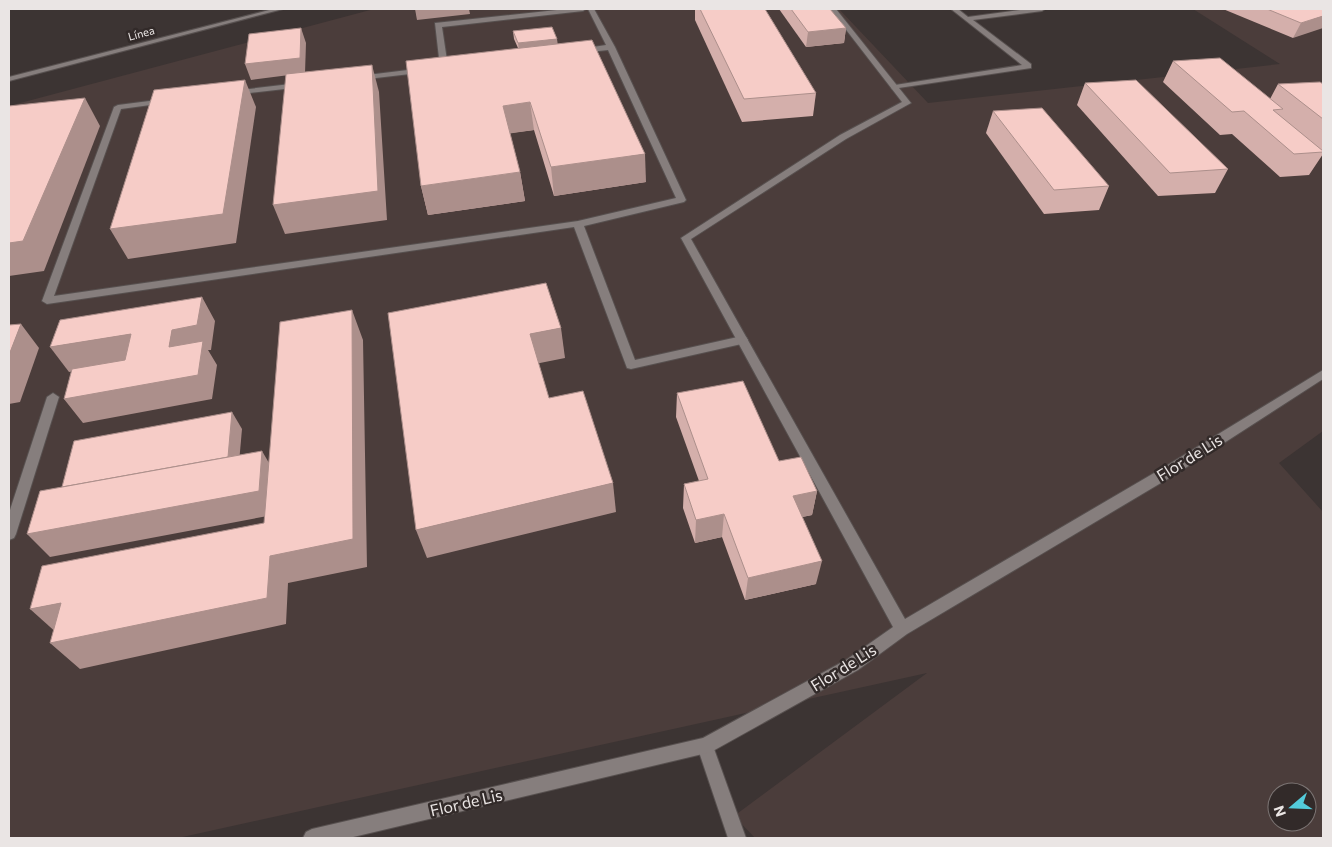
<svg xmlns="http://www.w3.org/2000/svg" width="1332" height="847" font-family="Commissioner,sans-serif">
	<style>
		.built { fill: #4b3d3b; fill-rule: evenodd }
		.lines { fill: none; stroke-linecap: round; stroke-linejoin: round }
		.service-casing { stroke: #57504f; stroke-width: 2 }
		.minor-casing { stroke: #57504f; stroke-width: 2 }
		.service { fill: #867e7d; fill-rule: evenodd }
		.minor { fill: #867e7d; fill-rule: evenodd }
		.wall { fill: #d4afab }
		.shaded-wall { fill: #ac8f8b }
		.building { fill: #f6ccc7; stroke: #ac8f8b }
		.labels { text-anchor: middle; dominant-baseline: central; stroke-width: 5; stroke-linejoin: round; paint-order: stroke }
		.far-street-label { font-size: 11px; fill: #eae5e4; stroke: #322a29 }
		.near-street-label { font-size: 16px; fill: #eae5e4; stroke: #322a29 }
	</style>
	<rect width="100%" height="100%" fill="#3c3433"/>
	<path class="built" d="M 374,9 L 839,9 L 928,103 L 1280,64 L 1193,9 L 1323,9 L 1323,431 L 1279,463 L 1323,512 L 1323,838 L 755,838 L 734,816 L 927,673 L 178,838 L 9,838 L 9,106 ZM 1277,792 L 1307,792 L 1307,822 L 1277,822 Z"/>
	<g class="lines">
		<defs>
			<g id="service">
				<path d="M 566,9 L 586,9 L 583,11 L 442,27 L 448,67 L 444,69 L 440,67 L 435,23 Z"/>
				<path d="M 588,9 L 594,9 L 615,47 L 686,200 L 684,202 L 584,226 L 635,360 L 742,336 L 746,337 L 748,340 L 746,343 L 631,369 L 627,368 L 574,227 L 47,304 L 42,301 L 114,107 L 118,105 L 165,99 L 169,101 L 165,103 L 121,109 L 54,296 L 578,221 L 676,198 L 608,50 L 580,53 L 576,51 L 580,49 L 606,45 Z"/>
				<path d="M 951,9 L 958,9 L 968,17 L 1028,9 L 1045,9 L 1042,11 L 973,20 L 1031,64 L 1031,68 L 892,89 L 891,87 L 895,85 L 1022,65 Z"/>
				<path d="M 424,68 L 427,68 L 427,72 L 359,80 L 355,78 L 359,76 Z"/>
				<path d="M 299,83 L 302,83 L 302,87 L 232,95 L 228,93 L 232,91 Z"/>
				<path d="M 53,393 L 59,397 L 16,534 L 14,538 L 9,540 L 9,513 L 47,397 Z"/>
				<path d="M 705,738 L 711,740 L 713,746 L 746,838 L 728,838 L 697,746 L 699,740 Z"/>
			</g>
			<g id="minor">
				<path d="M 273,9 L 283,9 L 9,81 L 9,77 Z"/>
				<path d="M 830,9 L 836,9 L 911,103 L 846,139 L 691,239 L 905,619 L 1166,466 L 1323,370 L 1323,379 L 1176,474 L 907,634 L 858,670 L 711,752 L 349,838 L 303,838 L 306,832 L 312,829 L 703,738 L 846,660 L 893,627 L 681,238 L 840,135 L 902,102 Z"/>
			</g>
		</defs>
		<use href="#service" class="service-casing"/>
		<use href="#minor" class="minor-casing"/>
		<use href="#service" class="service"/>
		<use href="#minor" class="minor"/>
	</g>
	<g class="wall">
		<path d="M 695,9 L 700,9 L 816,93 L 813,116 L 742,122 L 695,20 Z"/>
		<path d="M 779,9 L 830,9 L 846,28 L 844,43 L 806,47 Z"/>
		<path d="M 1223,9 L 1323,9 L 1293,38 Z"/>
		<path d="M 513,31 L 558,44 L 646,182 L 554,196 L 534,130 L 510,133 L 520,172 L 525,201 L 428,215 L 421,186 L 518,48 L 514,39 Z"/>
		<path d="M 1173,61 L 1270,99 L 1278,84 L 1323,84 L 1323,154 L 1309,175 L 1280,177 L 1232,134 L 1220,135 L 1163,82 Z"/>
		<path d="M 1085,83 L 1228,169 L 1215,193 L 1158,196 L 1077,105 Z"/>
		<path d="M 993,111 L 1109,186 L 1099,210 L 1044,214 L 986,133 Z"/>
		<path d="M 677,393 L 779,461 L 817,491 L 812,515 L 802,517 L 816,584 L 745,600 L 722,537 L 695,543 L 683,508 L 684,484 L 699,481 L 676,417 Z"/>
	</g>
	<g class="shaded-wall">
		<path d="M 415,9 L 469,9 L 470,14 L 417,20 Z"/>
		<path d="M 1323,16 L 1323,28 L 1293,38 L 1301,23 Z"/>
		<path d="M 301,28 L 306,43 L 305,73 L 251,80 L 245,64 Z"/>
		<path d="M 846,28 L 844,43 L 806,47 L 808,32 Z"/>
		<path d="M 557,39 L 558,46 L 519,51 L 518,43 Z"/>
		<path d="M 372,65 L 379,92 L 387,220 L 285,234 L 273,205 Z"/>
		<path d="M 245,80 L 256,107 L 236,243 L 128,259 L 110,229 Z"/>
		<path d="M 85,98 L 100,126 L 44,271 L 9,276 L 9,243 Z"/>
		<path d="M 530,102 L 534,130 L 507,134 L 503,106 Z"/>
		<path d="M 645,154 L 646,182 L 554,196 L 551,167 Z"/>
		<path d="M 520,172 L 525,201 L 428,215 L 421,186 Z"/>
		<path d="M 202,297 L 215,321 L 211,350 L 208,350 L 217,365 L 212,399 L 83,423 L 64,399 L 169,347 L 172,330 Z"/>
		<path d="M 352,310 L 363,340 L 367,567 L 288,583 L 286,624 L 80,669 L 50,643 L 270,556 Z"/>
		<path d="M 21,324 L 39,348 L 20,402 L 9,404 L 9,355 Z"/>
		<path d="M 561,328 L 565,358 L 535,364 L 530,334 Z"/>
		<path d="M 131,334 L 146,358 L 69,372 L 50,347 Z"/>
		<path d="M 232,412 L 242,429 L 238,474 L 76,505 Z"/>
		<path d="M 262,451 L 276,475 L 273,515 L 50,557 L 27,534 Z"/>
		<path d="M 613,483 L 616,512 L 427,558 L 416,530 Z"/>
		<path d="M 817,491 L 812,515 L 788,520 L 793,496 Z"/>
		<path d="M 724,514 L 722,537 L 695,543 L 696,520 Z"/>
		<path d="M 822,561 L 816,584 L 745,600 L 748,578 Z"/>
		<path d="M 61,603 L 59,635 L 30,609 Z"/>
	</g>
	<g class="building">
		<path d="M 700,9 L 765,9 L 816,93 L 744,99 Z"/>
		<path d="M 791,9 L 830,9 L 846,28 L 808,32 Z"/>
		<path d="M 1267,9 L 1323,9 L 1323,16 L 1301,23 Z"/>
		<path d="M 552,27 L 557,39 L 518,43 L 513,31 Z"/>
		<path d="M 301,28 L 300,58 L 245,64 L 249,34 Z"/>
		<path d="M 592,40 L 645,154 L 551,167 L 530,102 L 503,106 L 520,172 L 421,186 L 406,61 Z"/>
		<path d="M 1220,58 L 1283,109 L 1273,110 L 1323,151 L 1323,152 L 1294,154 L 1244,111 L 1232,112 L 1173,61 Z"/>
		<path d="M 372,65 L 378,191 L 273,205 L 286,74 Z"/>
		<path d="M 245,80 L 223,214 L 110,229 L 154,90 Z"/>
		<path d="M 1136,80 L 1228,169 L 1170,173 L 1085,83 Z"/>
		<path d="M 1320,82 L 1323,84 L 1323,119 L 1278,84 Z"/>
		<path d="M 85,98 L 23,241 L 9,243 L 9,106 Z"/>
		<path d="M 1042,108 L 1109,186 L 1054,190 L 993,111 Z"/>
		<path d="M 546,283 L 561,328 L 530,334 L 549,398 L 583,391 L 613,483 L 416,530 L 388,313 Z"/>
		<path d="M 202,297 L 197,325 L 172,330 L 169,347 L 203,341 L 198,375 L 64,399 L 72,369 L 125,360 L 131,334 L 50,347 L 60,320 Z"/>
		<path d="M 352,310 L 353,539 L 270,556 L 267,598 L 50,643 L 61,603 L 30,609 L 42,566 L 264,523 L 280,322 Z"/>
		<path d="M 21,324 L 9,355 L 9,325 Z"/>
		<path d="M 743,381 L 779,461 L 801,457 L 817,491 L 793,496 L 822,561 L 748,578 L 724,514 L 696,520 L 684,484 L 708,479 L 677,393 Z"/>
		<path d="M 232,412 L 228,457 L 62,487 L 74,441 Z"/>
		<path d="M 262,451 L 259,491 L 27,534 L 40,491 Z"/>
	</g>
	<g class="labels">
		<g class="far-street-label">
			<text transform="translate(141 33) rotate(-15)">Línea</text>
		</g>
		<g class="near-street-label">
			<text transform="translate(1189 457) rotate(-32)">Flor de Lis</text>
			<text transform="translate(843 667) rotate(-32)">Flor de Lis</text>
			<text transform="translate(466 802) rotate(-13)">Flor de Lis</text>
		</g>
	</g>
	<rect width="1332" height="847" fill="none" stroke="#eae5e4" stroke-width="20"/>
	<g transform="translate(1292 807) rotate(251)"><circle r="24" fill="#322a29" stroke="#7c7574"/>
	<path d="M0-4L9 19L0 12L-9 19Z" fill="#53cbda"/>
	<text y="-8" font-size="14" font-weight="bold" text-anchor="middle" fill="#eae5e4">N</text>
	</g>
</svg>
